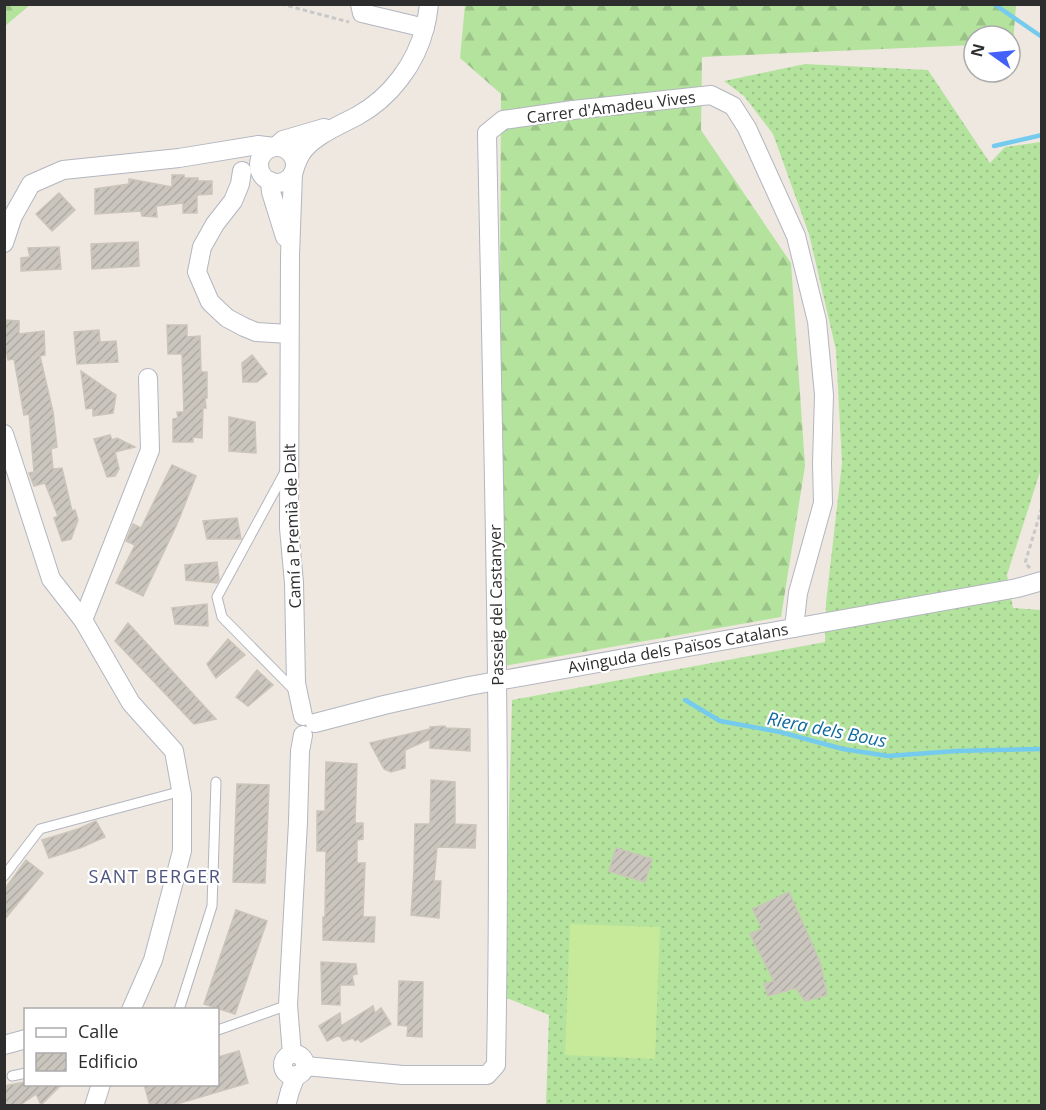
<svg xmlns="http://www.w3.org/2000/svg" width="1046" height="1110" font-family="'Open Sans',sans-serif">
	<style>
		.grass { fill: url(#grass-dots) }
		.forest { fill: url(#forest-firs) }
		.pitch { fill: #c6ea9a }
		.lines { fill: none; stroke-linecap: round; stroke-linejoin: round }
		.stream { stroke: #75cbee; stroke-width: 4.5 }
		.building { fill: url(#building-hatch); stroke: #cac4b9; stroke-width: 1.5 }
		.lane-casing { stroke: #b3b6c0; stroke-width: 11 }
		.street-casing { stroke: #b3b6c0; stroke-width: 20 }
		.path { stroke: #c8c8c8; stroke-width: 3; stroke-dasharray: 4.5 3; stroke-linecap: butt }
		.lane { stroke: #fff; stroke-width: 9 }
		.street { stroke: #fff; stroke-width: 18 }
		.labels { text-anchor: middle; dominant-baseline: central; stroke-width: 4.5; stroke-linejoin: round; paint-order: stroke }
		.street-label { font-size: 16px; fill: #2d2d2d; stroke: #fff }
		.water-label { font-size: 18px; font-style: italic; fill: #0f6a9f; stroke: #fff }
		.neighbourhood-label { font-size: 18px; letter-spacing: 1.5px; fill: #4d557e; stroke: #fff }
	</style>
	<defs>
		<pattern id="grass-dots" width="8" height="8" patternUnits="userSpaceOnUse" patternTransform="scale(1.5)"><rect width="8" height="8" fill="#b4e39e"/><path d="M2 2h.1M6 6h.1" fill="none" stroke="#9bc388" stroke-width="1.8" stroke-linecap="round"/></pattern>
		<pattern id="forest-firs" width="22" height="20" patternUnits="userSpaceOnUse" patternTransform="scale(1.5)"><rect width="22" height="20" fill="#b4e39e"/><path d="M5 1l3.5 6h-7zM16 11l3.5 6h-7z" fill="#9bc388"/></pattern>
		<pattern id="building-hatch" width="6" height="6" patternUnits="userSpaceOnUse" patternTransform="scale(1.5)"><rect width="6" height="6" fill="#cac6be"/><path d="M-1 1l2-2M0 6l6-6M5 7l2-2" fill="none" stroke="#aeaaa4"/></pattern>
	</defs>
	<rect width="100%" height="100%" fill="#eee8e0"/>
	<path class="grass" d="M 805,64 L 928,70 L 990,163 L 1005,147 L 1041,142 L 1041,469 L 1007,575 L 1013,608 L 1041,610 L 1041,1105 L 546,1105 L 549,1015 L 504,997 L 512,700 L 825,642 L 826,603 L 842,463 L 836,350 L 809,234 L 773,134 L 744,96 L 724,81 Z"/>
	<g class="forest">
		<path d="M 5,4 L 30,4 L 30,5 L 5,26 Z"/>
		<path d="M 465,5 L 1016,5 L 1013,44 L 1010,44 L 1010,36 L 974,36 L 974,45 L 702,57 L 701,130 L 791,263 L 805,466 L 781,617 L 498,667 L 501,94 L 460,58 Z"/>
	</g>
	<path class="pitch" d="M 570,924 L 660,927 L 655,1059 L 565,1055 Z"/>
	<g class="lines">
		<g class="stream">
			<path d="M 994,4 L 1042,37"/>
			<path d="M 994,146 L 1042,135"/>
			<path d="M 685,700 L 720,721 L 780,732 L 843,749 L 888,756 L 956,751 L 1042,749"/>
		</g>
	</g>
	<g class="building">
		<path d="M 172,175 L 184,175 L 184,178 L 198,178 L 198,181 L 212,181 L 212,194 L 197,195 L 197,213 L 183,213 L 183,203 L 156,206 L 157,217 L 142,216 L 141,211 L 95,214 L 95,189 L 129,184 L 129,179 L 172,187 Z"/>
		<path d="M 59,193 L 75,210 L 52,231 L 36,214 Z"/>
		<path d="M 138,242 L 139,266 L 92,269 L 91,244 Z"/>
		<path d="M 59,247 L 61,269 L 21,271 L 21,258 L 30,257 L 28,248 Z"/>
		<path d="M 4,320 L 19,321 L 19,334 L 44,331 L 45,355 L 40,356 L 53,412 L 57,447 L 51,449 L 53,469 L 62,468 L 72,511 L 75,510 L 78,520 L 71,539 L 62,541 L 54,518 L 58,516 L 45,483 L 34,486 L 29,473 L 34,472 L 29,414 L 24,415 L 14,359 L 8,360 L 4,341 Z"/>
		<path d="M 167,325 L 187,325 L 187,337 L 200,336 L 201,372 L 207,372 L 207,398 L 205,398 L 206,408 L 203,408 L 202,438 L 193,437 L 193,442 L 173,442 L 173,419 L 178,418 L 177,412 L 184,412 L 182,354 L 168,354 Z"/>
		<path d="M 99,330 L 100,342 L 116,341 L 118,362 L 77,364 L 74,332 Z"/>
		<path d="M 252,355 L 267,374 L 257,382 L 243,382 L 242,363 Z"/>
		<path d="M 81,371 L 116,395 L 113,413 L 93,416 L 93,408 L 86,409 Z"/>
		<path d="M 229,417 L 255,422 L 256,453 L 229,451 Z"/>
		<path d="M 110,435 L 112,440 L 117,438 L 135,447 L 115,452 L 119,469 L 115,476 L 107,477 L 94,439 Z"/>
		<path d="M 172,465 L 196,476 L 177,524 L 143,596 L 116,583 L 135,545 L 126,541 L 133,524 L 141,528 Z"/>
		<path d="M 237,518 L 241,539 L 207,539 L 203,521 Z"/>
		<path d="M 217,562 L 219,579 L 217,583 L 186,580 L 185,565 Z"/>
		<path d="M 207,604 L 208,626 L 175,624 L 172,608 Z"/>
		<path d="M 128,623 L 216,719 L 194,724 L 115,641 Z"/>
		<path d="M 228,639 L 245,655 L 216,678 L 207,664 Z"/>
		<path d="M 257,670 L 273,685 L 248,706 L 236,697 Z"/>
		<path d="M 445,726 L 446,728 L 470,729 L 470,751 L 430,748 L 430,739 L 405,750 L 405,768 L 391,772 L 384,769 L 370,743 L 430,729 L 430,727 Z"/>
		<path d="M 326,762 L 357,764 L 355,823 L 363,823 L 363,839 L 357,840 L 357,863 L 365,863 L 363,917 L 375,917 L 374,942 L 323,940 L 323,917 L 325,917 L 326,851 L 317,851 L 317,811 L 325,811 Z"/>
		<path d="M 431,780 L 455,782 L 455,824 L 476,825 L 475,848 L 437,847 L 434,881 L 441,881 L 439,918 L 411,915 L 414,870 L 415,824 L 430,824 Z"/>
		<path d="M 237,784 L 269,785 L 265,883 L 233,882 Z"/>
		<path d="M 96,821 L 105,837 L 80,848 L 49,858 L 42,840 L 78,829 Z"/>
		<path d="M 616,848 L 652,859 L 645,882 L 609,871 Z"/>
		<path d="M 26,860 L 43,873 L 4,920 L 4,890 Z"/>
		<path d="M 789,892 L 820,962 L 827,995 L 805,1001 L 796,988 L 768,996 L 764,984 L 774,981 L 750,934 L 762,929 L 753,909 Z"/>
		<path d="M 236,910 L 267,921 L 235,1014 L 204,1004 Z"/>
		<path d="M 321,962 L 356,964 L 357,974 L 352,975 L 354,985 L 340,985 L 340,1005 L 322,1004 Z"/>
		<path d="M 399,981 L 423,982 L 422,1037 L 407,1036 L 408,1026 L 398,1025 Z"/>
		<path d="M 373,1006 L 375,1013 L 381,1008 L 391,1024 L 361,1042 L 358,1039 L 355,1041 L 353,1038 L 343,1041 L 339,1035 L 327,1041 L 319,1026 L 340,1013 L 341,1026 Z"/>
		<path d="M 239,1051 L 248,1083 L 170,1106 L 150,1106 L 144,1084 L 218,1084 L 218,1057 Z"/>
		<path d="M 26,1082 L 26,1084 L 62,1084 L 41,1105 L 36,1094 L 19,1106 L 4,1106 L 4,1086 Z"/>
	</g>
	<g class="lines">
		<defs>
			<g id="lane">
				<path d="M 286,470 L 217,597 L 222,617 L 294,690"/>
				<path d="M 4,876 L 40,829 L 182,791"/>
				<path d="M 179,1010 L 212,906 L 216,782"/>
				<path d="M 218,1030 L 288,1005"/>
				<path d="M 12,1076 L 26,1073"/>
			</g>
			<g id="street">
				<path d="M 360,4 L 362,13 L 425,28"/>
				<circle cx="277" cy="165" r="18"/>
				<path d="M 275,147 L 283,140 L 324,128"/>
				<path d="M 295,167 C 297,163 298,158 301,154 C 311,137 340,125 357,116 C 390,98 416,64 425,27 C 427,20 428,12 429,4"/>
				<path d="M 242,171 L 240,184 L 233,201 L 215,224 L 202,247 L 197,272 L 210,302 L 227,318 L 244,327 L 256,332 L 289,334"/>
				<path d="M 293,173 L 290,256 L 289,528 L 294,583 L 296,683 L 303,716"/>
				<path d="M 270,181 L 271,192 L 285,237"/>
				<path d="M 4,243 L 13,216 L 31,184 L 63,170 L 179,158 L 258,145 L 274,147"/>
				<path d="M 4,434 L 51,579 L 83,620 L 131,703 L 174,751 L 182,795 L 182,851 L 153,960 L 131,1010"/>
				<path d="M 83,620 L 150,450 L 148,378"/>
				<path d="M 315,723 L 384,705 L 469,686 L 1017,588 L 1042,581"/>
				<path d="M 4,1045 L 26,1039"/>
				<path d="M 292,1054 L 288,1005 L 298,822 L 300,751 L 303,735"/>
				<circle cx="294" cy="1065" r="11"/>
				<path d="M 305,1066 L 403,1075 L 487,1075 L 496,1065 C 502,754 493,443 487,133 L 503,120 L 573,110 L 711,95 L 733,106 L 747,128 L 796,236 L 817,321 L 824,395 L 822,463 L 823,503 L 798,593 L 794,628"/>
				<path d="M 94,1106 L 101,1084"/>
				<path d="M 286,1106 L 290,1091 L 296,1075"/>
			</g>
		</defs>
		<use href="#lane" class="lane-casing"/>
		<use href="#street" class="street-casing"/>
		<g class="path">
			<path d="M 281,4 L 349,22"/>
			<path d="M 1030,568 L 1025,563 L 1042,507"/>
		</g>
		<use href="#lane" class="lane"/>
		<use href="#street" class="street"/>
	</g>
	<g class="labels">
		<g class="street-label">
			<text transform="translate(611 107) rotate(-7)">Carrer d'Amadeu Vives</text>
			<text transform="translate(292 526) rotate(-92)">Camí a Premià de Dalt</text>
			<text transform="translate(496 605) rotate(-91)">Passeig del Castanyer</text>
			<text transform="translate(678 648) rotate(-10)">Avinguda dels Països Catalans</text>
		</g>
		<g class="water-label">
			<text transform="translate(827 729) rotate(11)">Riera dels Bous</text>
		</g>
		<g class="neighbourhood-label">
			<text x="155" y="876">SANT BERGER</text>
		</g>
	</g>
	<rect width="1046" height="1110" fill="none" stroke="#2d2d2d" stroke-width="12"/>
	<rect x="24" y="1008" width="195" height="78" fill="#ffffff" stroke="#ababab" stroke-width="1.5"/>
	<rect x="36" y="1028" width="30" height="9" fill="#ffffff" stroke="#ababab" stroke-width="1.5"/>
	<text x="78" y="1038" font-size="18" fill="#2d2d2d">Calle</text>
	<rect x="36" y="1053" width="30" height="18" fill="url(#building-hatch)" stroke="#ababab" stroke-width="1.5"/>
	<text x="78" y="1068" font-size="18" fill="#2d2d2d">Edificio</text>
	<g transform="translate(992 54) rotate(285)"><circle r="28" fill="#ffffff" stroke="#ababab" stroke-width="1.5"/>
	<path d="M0-4.5L10 22L0 15L-10 22Z" fill="#4360f8"/>
	<text y="-9" font-size="16" font-weight="bold" text-anchor="middle" fill="#2d2d2d">N</text>
	</g>
</svg>
